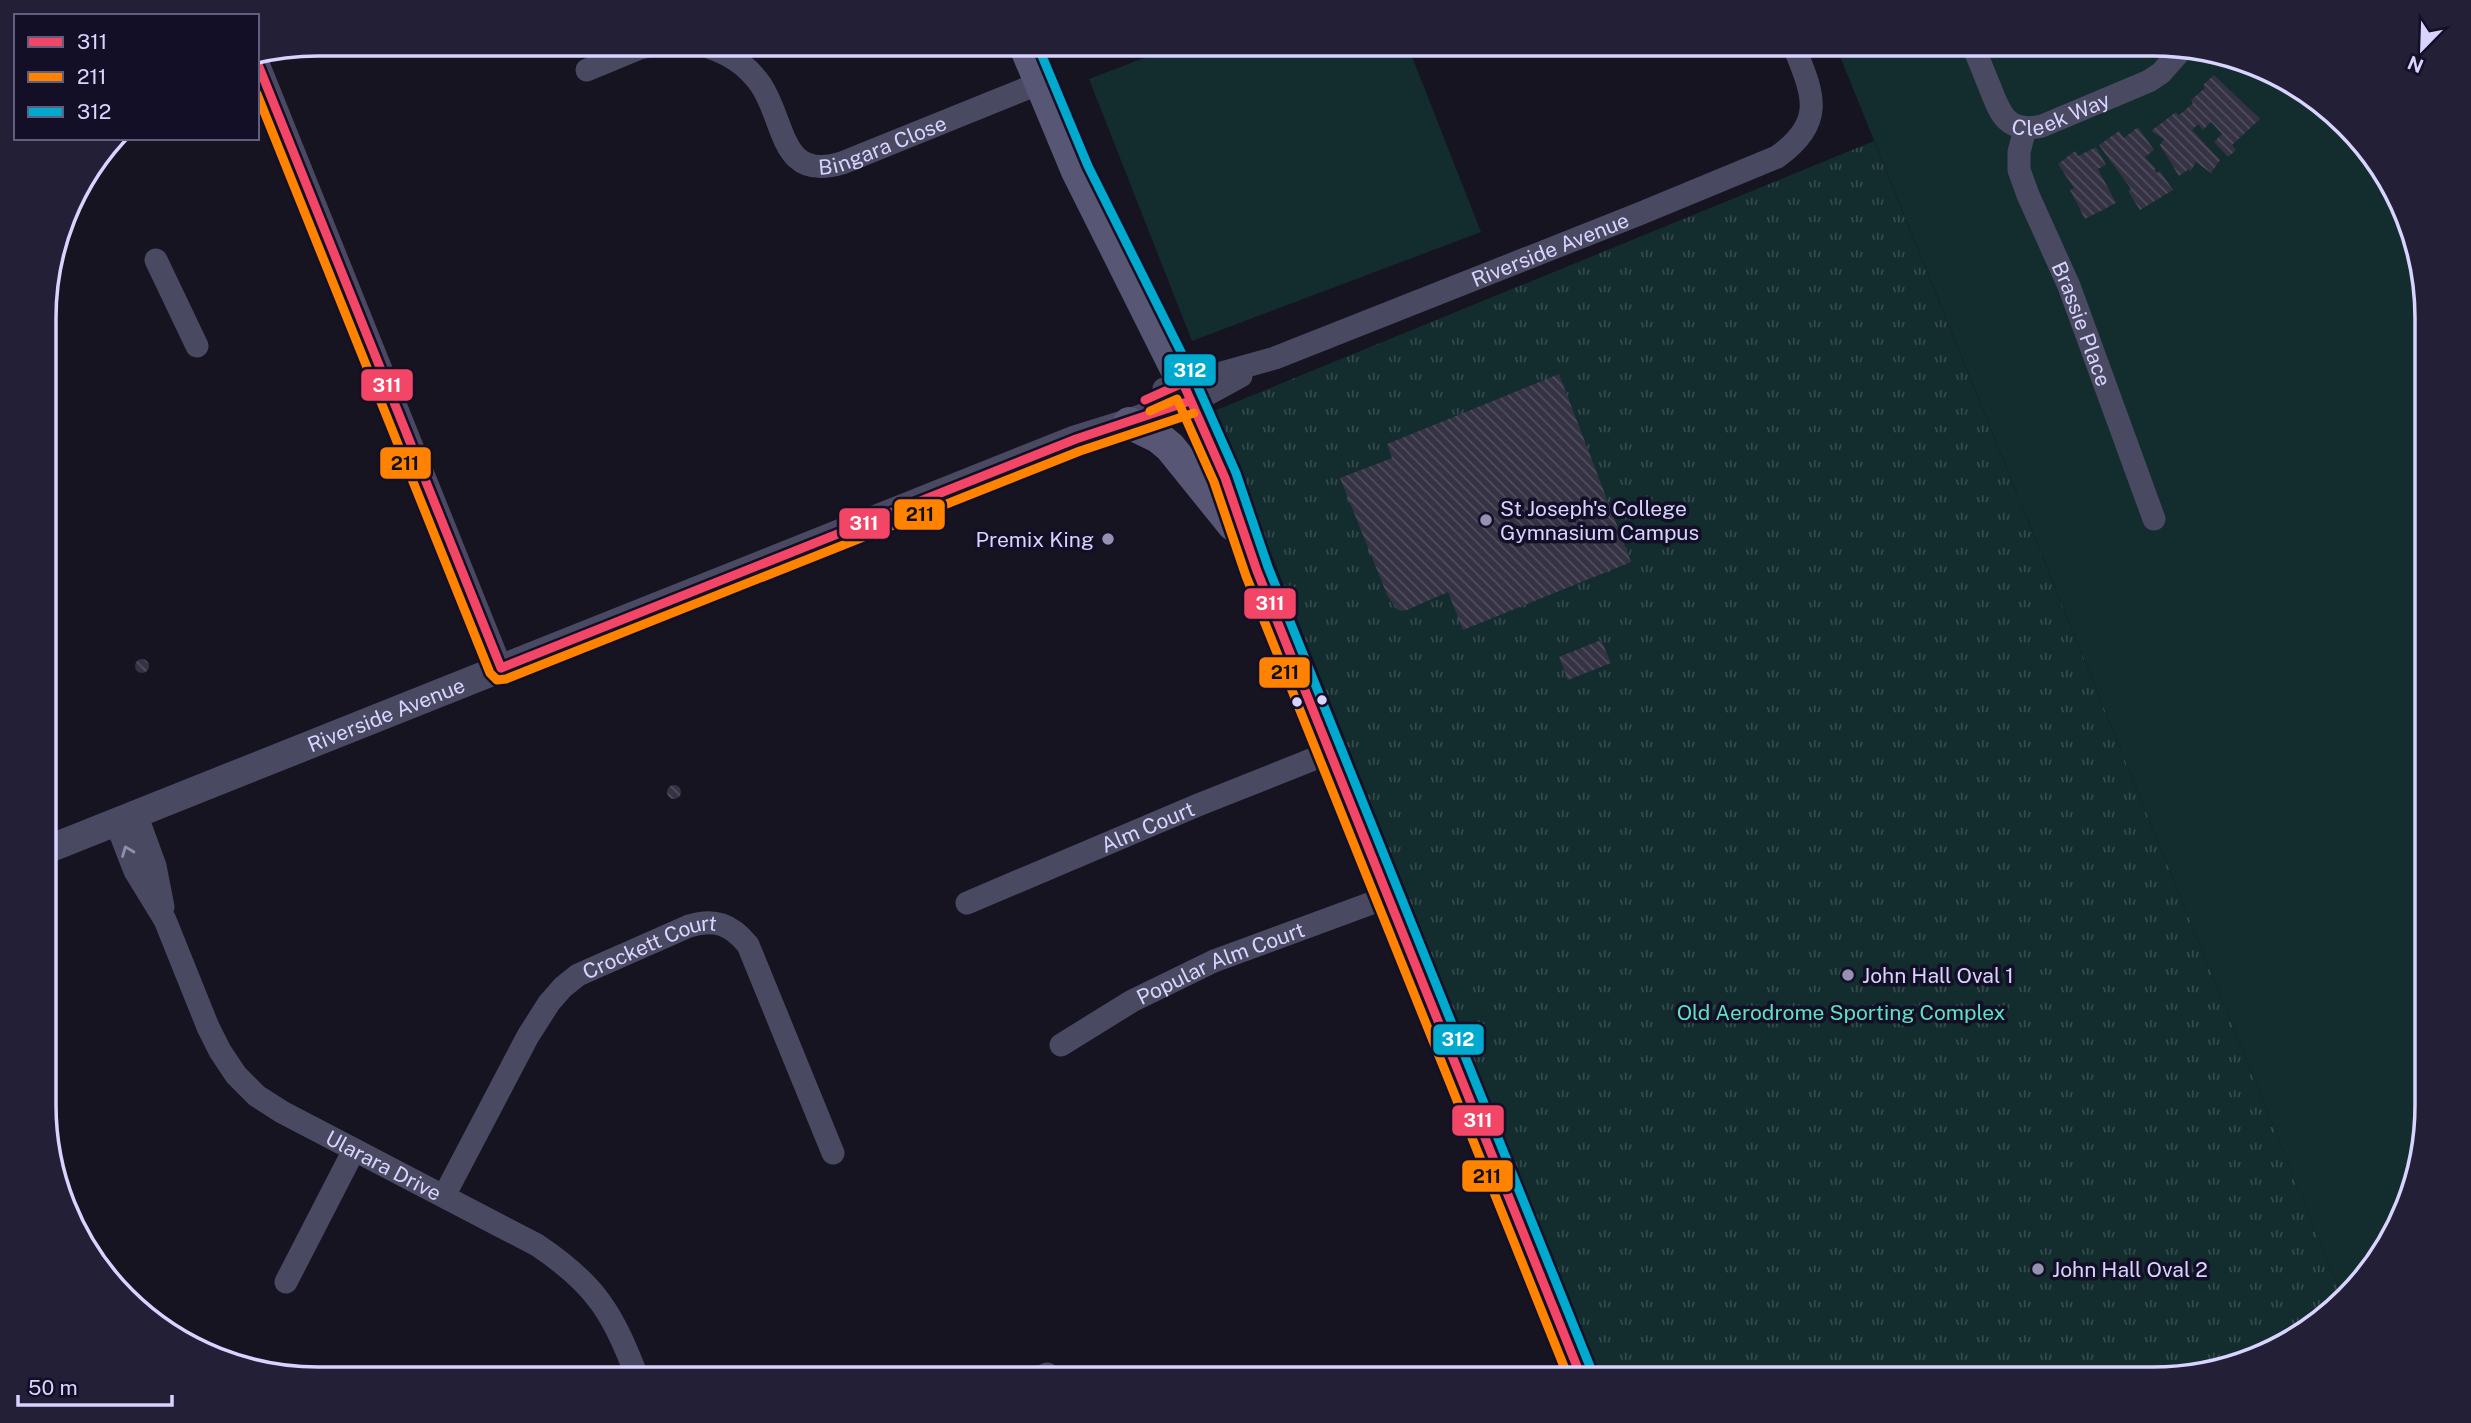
<svg xmlns="http://www.w3.org/2000/svg" width="2471" height="1423" font-family="'Public Sans',sans-serif">
	<style>
		.green { fill: #132c2d }
		.park { fill: url(#park-tufts) }
		.building { fill: url(#building-back-hatch) }
		.lines { fill: none; stroke-linecap: round; stroke-linejoin: round }
		.minor { stroke: #4a4962; stroke-width: 23 }
		.tertiary { stroke: #4a4962; stroke-width: 28 }
		.secondary { stroke: #575674; stroke-width: 32 }
		.bus-1-casing { stroke: #130f26; stroke-width: 14 }
		.bus-2-casing { stroke: #130f26; stroke-width: 14 }
		.bus-3-casing { stroke: #130f26; stroke-width: 14 }
		.bus-1 { stroke: #f34667; stroke-width: 9 }
		.bus-2 { stroke: #ff8200; stroke-width: 9 }
		.bus-3 { stroke: #00a9ce; stroke-width: 9 }
		.oneway { stroke: #928eb0 }
		.poi-dot { fill: #9591b1; stroke: #130f26; stroke-width: 2.5 }
		.bus-dot { fill: #d9d4ff; stroke: #130f26; stroke-width: 2.5 }
		.labels { text-anchor: middle; dominant-baseline: central; stroke-width: 7; stroke-linejoin: round; paint-order: stroke }
		.street-label { font-size: 21px; fill: #d9d4ff; stroke: #130f26 }
		.poi-label { font-size: 21px; fill: #d9d4ff; stroke: #130f26; text-anchor: start }
		.park-label { font-size: 21px; fill: #5fe0c0; stroke: #130f26 }
		.rim { fill: none; stroke: #d9d4ff; stroke-width: 3.5 }
		.line-badge { stroke: #130f26; stroke-width: 2.5 }
		.badge-label { font-size: 19px; text-anchor: middle; font-weight: bold; fill: #fff }
		.pale-badge-label { font-size: 19px; text-anchor: middle; font-weight: bold; fill: #111 }
	</style>
	<defs>
		<pattern id="park-tufts" width="24" height="20" patternUnits="userSpaceOnUse" patternTransform="scale(1.75)"><rect width="24" height="20" fill="#132c2d"/><path d="M3 7l-1-3M5 7V3M7 7l1-3M15 17l-1-3M17 17v-4M19 17l1-3" fill="none" stroke="#354a4c"/></pattern>
		<pattern id="building-back-hatch" width="6" height="6" patternUnits="userSpaceOnUse" patternTransform="scale(1.75)"><rect width="6" height="6" fill="#343243"/><path d="M-1 5l2 2M0 0l6 6M5-1l2 2" fill="none" stroke="#514f5f"/></pattern>
	</defs>
	<rect width="100%" height="100%" fill="#161421"/>
	<g class="green">
		<path d="M 1180,44 L 1407,44 L 1481,232 L 1192,341 L 1089,79 Z"/>
		<path d="M 1835,44 L 2153,44 L 2224,53 L 2290,81 L 2347,124 L 2390,181 L 2427,300 L 2427,1122 L 2390,1242 L 2344,1301 Z"/>
	</g>
	<path class="park" d="M 1874,141 L 2344,1301 L 2290,1342 L 2170,1379 L 1601,1379 L 1214,411 Z"/>
	<g class="building">
		<path d="M 2214,75 L 2260,119 L 2232,145 L 2236,150 L 2228,157 L 2214,142 L 2222,134 L 2211,122 L 2203,130 L 2198,124 L 2192,130 L 2220,160 L 2211,173 L 2196,162 L 2190,172 L 2189,169 L 2179,176 L 2160,145 L 2164,139 L 2151,131 L 2176,112 L 2179,115 L 2185,110 L 2193,103 L 2191,100 L 2205,88 L 2203,85 Z"/>
		<path d="M 2138,127 L 2154,150 L 2145,157 L 2156,169 L 2154,170 L 2157,173 L 2160,171 L 2173,190 L 2140,210 L 2128,191 L 2131,189 L 2099,145 L 2119,131 L 2124,138 Z"/>
		<path d="M 2096,147 L 2106,165 L 2098,169 L 2116,203 L 2085,219 L 2070,190 L 2074,188 L 2058,164 L 2075,151 L 2078,156 Z"/>
		<path d="M 1559,374 L 1631,562 L 1463,630 L 1448,592 L 1407,610 L 1401,611 L 1396,608 L 1388,597 L 1340,478 L 1392,458 L 1387,444 Z"/>
		<path d="M 1601,640 L 1611,663 L 1568,680 L 1559,657 Z"/>
		<circle cx="142" cy="666" r="7"/>
		<circle cx="674" cy="792" r="7"/>
	</g>
	<g class="lines">
		<g class="minor">
			<path id="s1" d="M 698,44 C 723,50 746,63 761,85 C 786,123 780,182 842,163 L 1040,83"/>
			<path id="s2" d="M 1972,44 C 1978,57 1983,71 1989,85 C 2000,113 2006,134 2042,126 L 2149,81 L 2161,73 L 2183,48"/>
			<path d="M 257,61 L 501,668"/>
			<path d="M 587,70 L 640,48 L 656,44"/>
			<path id="s3" d="M 2025,129 L 2019,152 L 2019,170 L 2028,195 L 2069,286 L 2154,519"/>
			<path d="M 156,260 L 197,346"/>
			<path id="s4" d="M 1164,389 L 1275,358 L 1639,214 L 1777,157 C 1828,121 1812,92 1793,44"/>
			<path d="M 1177,405 L 1208,394 L 1241,376"/>
			<path d="M 136,814 L 155,866 L 163,907"/>
			<path id="s5" d="M 116,822 L 135,871 L 165,920 L 208,1027 L 220,1051 L 236,1075 L 257,1096 L 282,1112 L 537,1245 C 597,1285 613,1314 638,1379"/>
			<path id="s6" d="M 967,903 L 1198,805 L 1331,752"/>
			<path id="s7" d="M 1061,1045 L 1132,1001 L 1214,961 L 1388,897"/>
			<path id="s8" d="M 444,1196 L 528,1036 L 549,1003 L 563,987 L 578,975 L 689,926 C 714,918 731,924 748,945 L 833,1153"/>
			<path d="M 286,1282 L 354,1150"/>
			<path d="M 1035,1379 L 1047,1374"/>
		</g>
		<path class="tertiary" id="s9" d="M 46,850 L 1076,439 L 1134,421 L 1172,407"/>
		<g class="secondary">
			<path d="M 1024,44 L 1077,171 L 1183,383 L 1225,478 L 1257,571 L 1582,1379"/>
			<path d="M 1129,423 L 1158,437 L 1170,447 L 1233,525"/>
		</g>
		<defs>
			<g id="bus-1">
				<path d="M 257,62 L 501,668 L 1076,439 L 1190,401"/>
				<path d="M 1145,400 L 1183,383 L 1225,478 L 1257,571 L 1582,1379"/>
			</g>
			<g id="bus-2">
				<path d="M 257,94 L 490,673 L 497,680 L 506,679 L 1080,451 L 1194,413"/>
				<path d="M 1150,411 L 1177,399 L 1214,482 L 1246,576 L 1569,1379"/>
			</g>
			<path id="bus-3" d="M 1037,44 L 1088,166 L 1194,378 L 1236,473 L 1268,567 L 1593,1374"/>
		</defs>
		<use href="#bus-1" class="bus-1-casing"/>
		<use href="#bus-2" class="bus-2-casing"/>
		<use href="#bus-3" class="bus-3-casing"/>
		<use href="#bus-1" class="bus-1"/>
		<use href="#bus-2" class="bus-2"/>
		<use href="#bus-3" class="bus-3"/>
	</g>
	<defs><path id="oneway-chevron" d="M-2-3.5L2.5 0L-2 3.5" fill="none" stroke-width="1.6" stroke-linecap="round" stroke-linejoin="round" transform="scale(1.75)"/></defs>
	<use class="oneway" href="#oneway-chevron" transform="translate(127 851) rotate(-111)"/>
	<g class="poi-dot">
		<circle cx="1486" cy="520" r="7"/>
		<circle cx="1108" cy="539" r="7"/>
		<circle cx="1848" cy="975" r="7"/>
		<circle cx="2038" cy="1269" r="7"/>
	</g>
	<g class="bus-dot">
		<circle cx="1322" cy="700" r="6"/>
		<circle cx="1297" cy="702" r="6"/>
	</g>
	<g class="labels">
		<g class="street-label">
			<text stroke="none"><textPath href="#s2" startOffset="142">Cleek Way</textPath></text>
			<text stroke="none"><textPath href="#s1" startOffset="250">Bingara Close</textPath></text>
			<text stroke="none"><textPath href="#s4" startOffset="411">Riverside Avenue</textPath></text>
			<text stroke="none"><textPath href="#s3" startOffset="208">Brassie Place</textPath></text>
			<text stroke="none"><textPath href="#s9" startOffset="366">Riverside Avenue</textPath></text>
			<text stroke="none"><textPath href="#s6" startOffset="196">Alm Court</textPath></text>
			<text stroke="none"><textPath href="#s8" startOffset="338">Crockett Court</textPath></text>
			<text stroke="none"><textPath href="#s7" startOffset="180">Popular Alm Court</textPath></text>
			<text stroke="none"><textPath href="#s5" startOffset="455">Ularara Drive</textPath></text>
		</g>
		<g class="poi-label">
			<text x="1500" y="508">St Joseph's College<tspan x="1500" dy="24">Gymnasium Campus</tspan></text>
			<text x="1094" y="539" text-anchor="end">Premix King</text>
			<text x="1862" y="975">John Hall Oval 1</text>
			<text x="2052" y="1269">John Hall Oval 2</text>
		</g>
		<g class="park-label">
			<text x="1841" y="1012">Old Aerodrome Sporting Complex</text>
		</g>
	</g>
	<path d="M0 0H2471V1423H0ZM318 56H2153A262 262 0 0 1 2415 318V1105A262 262 0 0 1 2153 1367H318A262 262 0 0 1 56 1105V318A262 262 0 0 1 318 56Z" fill="#231f37" fill-rule="evenodd"/>
	<path class="rim" d="M318 56H2153A262 262 0 0 1 2415 318V1105A262 262 0 0 1 2153 1367H318A262 262 0 0 1 56 1105V318A262 262 0 0 1 318 56Z"/>
	<g class="line-badge">
		<rect x="1163" y="353" width="54" height="34" rx="7" fill="#00a9ce"/>
		<rect x="360" y="368" width="54" height="34" rx="7" fill="#f34667"/>
		<rect x="379" y="446" width="53" height="34" rx="7" fill="#ff8200"/>
		<rect x="893" y="498" width="53" height="33" rx="7" fill="#ff8200"/>
		<rect x="838" y="507" width="53" height="33" rx="7" fill="#f34667"/>
		<rect x="1243" y="587" width="54" height="33" rx="7" fill="#f34667"/>
		<rect x="1258" y="656" width="53" height="33" rx="7" fill="#ff8200"/>
		<rect x="1432" y="1023" width="53" height="33" rx="7" fill="#00a9ce"/>
		<rect x="1451" y="1104" width="54" height="33" rx="7" fill="#f34667"/>
		<rect x="1461" y="1159" width="53" height="34" rx="7" fill="#ff8200"/>
	</g>
	<g class="badge-label">
		<text x="1190" y="377">312</text>
		<text x="387" y="392">311</text>
		<text x="864" y="530">311</text>
		<text x="1270" y="610">311</text>
		<text x="1458" y="1046">312</text>
		<text x="1478" y="1127">311</text>
	</g>
	<g class="pale-badge-label">
		<text x="405" y="470">211</text>
		<text x="920" y="521">211</text>
		<text x="1285" y="679">211</text>
		<text x="1487" y="1183">211</text>
	</g>
	<rect x="14" y="14" width="245" height="126" fill="#130f26" stroke="#625e7d" stroke-width="2"/>
	<rect x="28" y="37" width="35" height="10" fill="#f34667" stroke="#625e7d" stroke-width="2"/>
	<text x="77" y="49" font-size="21" fill="#d9d4ff">311</text>
	<rect x="28" y="72" width="35" height="10" fill="#ff8200" stroke="#625e7d" stroke-width="2"/>
	<text x="77" y="84" font-size="21" fill="#d9d4ff">211</text>
	<rect x="28" y="107" width="35" height="10" fill="#00a9ce" stroke="#625e7d" stroke-width="2"/>
	<text x="77" y="119" font-size="21" fill="#d9d4ff">312</text>
	<g transform="translate(2422 49) rotate(203)" stroke="#130f26" stroke-width="5" paint-order="stroke">
	<path d="M0-5L12 26L0 18L-12 26Z" fill="#d9d4ff"/>
	<text y="-10" font-size="19" font-weight="bold" text-anchor="middle" fill="#d9d4ff">N</text>
	</g>
	<path d="M18 1395v10h154v-10" fill="none" stroke="#d9d4ff" stroke-width="3.5"/>
	<text x="28" y="1395" font-size="21" fill="#d9d4ff" stroke="#130f26" stroke-width="5" paint-order="stroke">50 m</text>
</svg>
